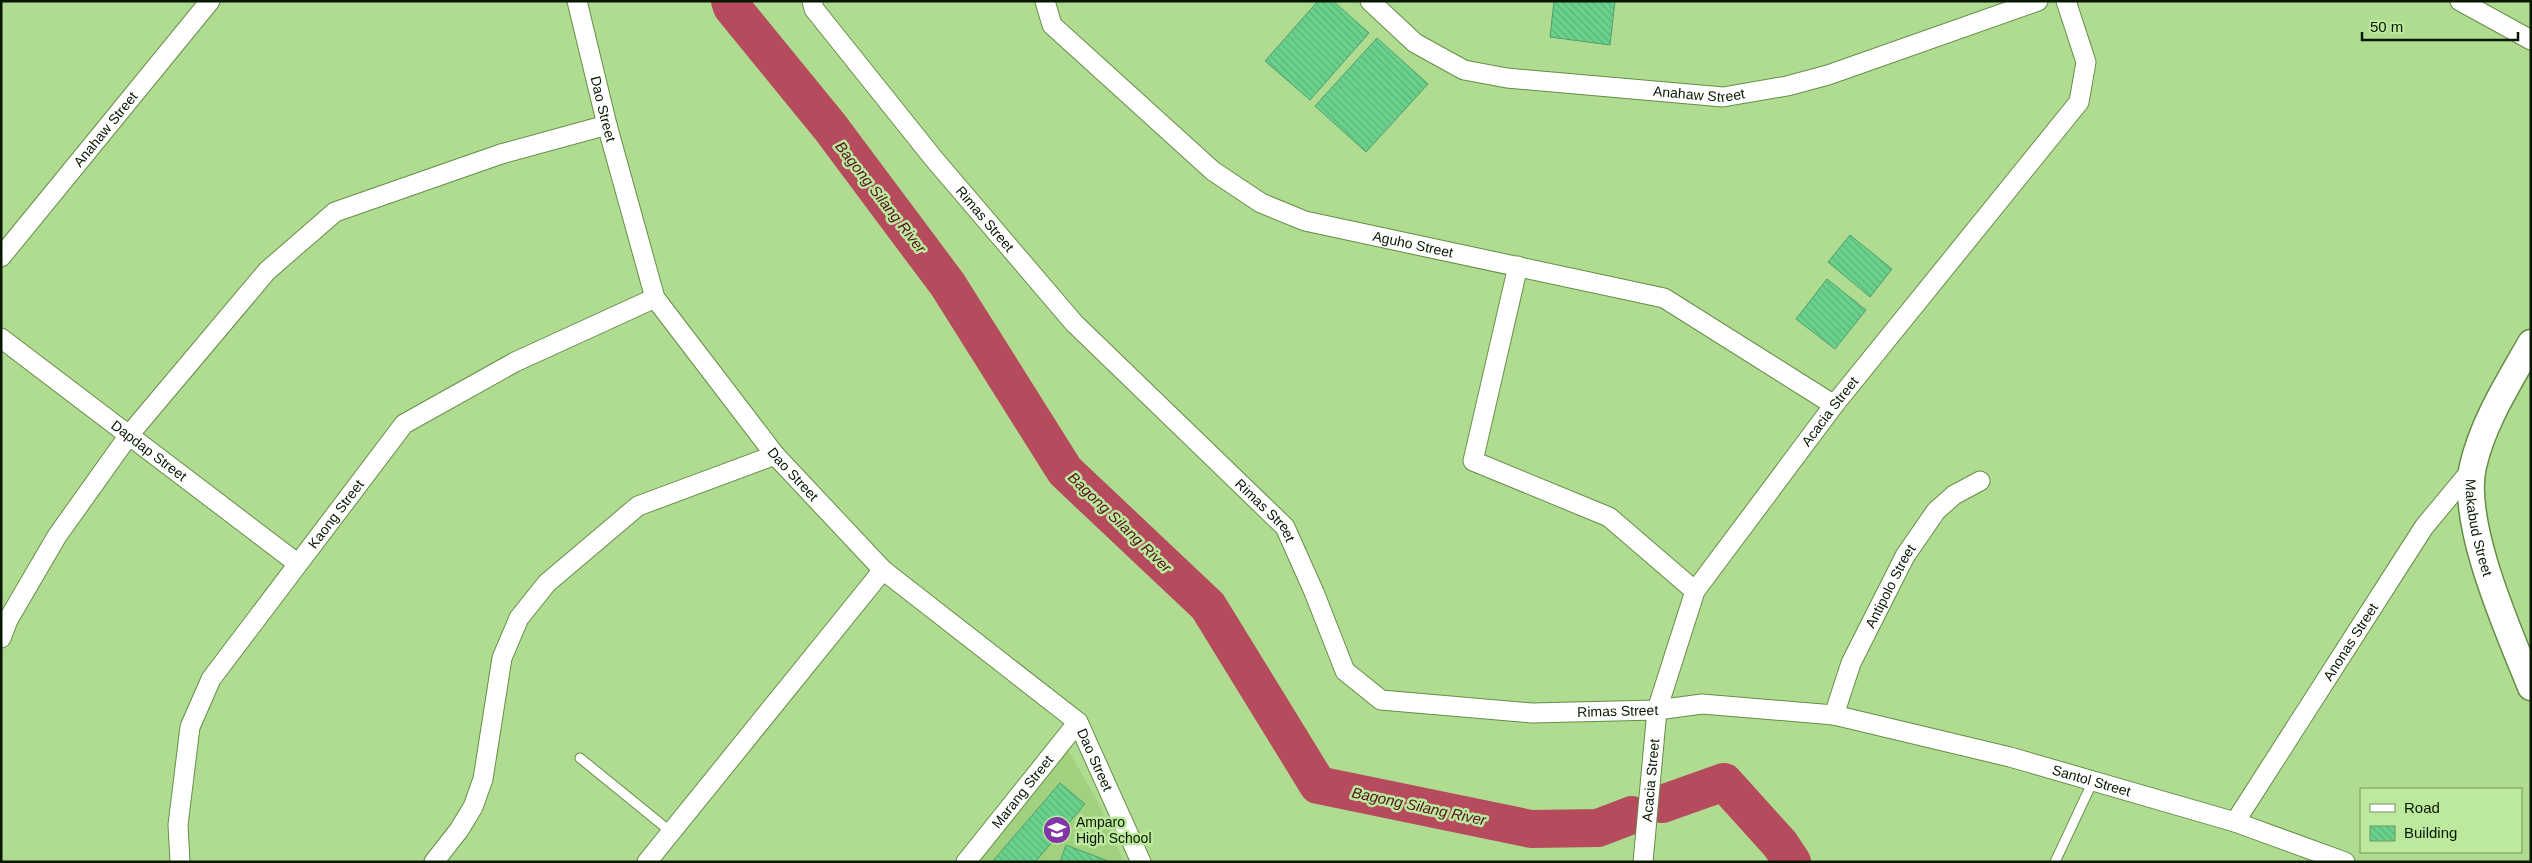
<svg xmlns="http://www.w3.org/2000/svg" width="2532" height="863" font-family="Arial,sans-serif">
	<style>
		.built { fill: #a1d07f }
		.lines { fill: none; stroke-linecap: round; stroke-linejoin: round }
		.river { stroke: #b54b5c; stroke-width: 38 }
		.building { fill: url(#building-back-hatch); stroke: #529f6b }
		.lane-casing { stroke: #658d46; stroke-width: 11 }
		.street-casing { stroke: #658d46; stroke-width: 21 }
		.secondary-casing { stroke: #658d46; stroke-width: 29 }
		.lane { stroke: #fff; stroke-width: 9 }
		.street { stroke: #fff; stroke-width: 19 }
		.secondary { stroke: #fff; stroke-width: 26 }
		.labels { text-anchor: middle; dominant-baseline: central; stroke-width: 5; stroke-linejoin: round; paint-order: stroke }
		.street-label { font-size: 14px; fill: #081800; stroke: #bde99e }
		.poi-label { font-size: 14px; fill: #081800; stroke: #bde99e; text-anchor: start }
		.water-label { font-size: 15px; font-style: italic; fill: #571121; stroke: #bde99e }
	</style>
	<defs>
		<pattern id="building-back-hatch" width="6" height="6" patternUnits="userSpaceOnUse" patternTransform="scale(1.25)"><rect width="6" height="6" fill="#6ad28d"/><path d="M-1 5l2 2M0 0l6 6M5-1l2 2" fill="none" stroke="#5ab478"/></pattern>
	</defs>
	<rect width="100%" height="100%" fill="#b0dc91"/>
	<path class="built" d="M 1068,750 L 1098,802 L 1122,858 L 1121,862 L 978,862 Z"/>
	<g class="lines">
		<g class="river">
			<path d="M 730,1 L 732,7 L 830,127 L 948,285 L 1065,471 L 1208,606 L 1318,785 L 1531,829 L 1598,828 L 1632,815"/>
			<path d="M 1662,804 L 1724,782 L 1780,844 L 1792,862"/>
		</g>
	</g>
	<g class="building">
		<path d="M 1318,1 L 1333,1 L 1369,33 L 1310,100 L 1265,61 Z"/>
		<path d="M 1554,1 L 1615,1 L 1610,45 L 1550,37 Z"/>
		<path d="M 1377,38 L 1428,84 L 1366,152 L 1315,106 Z"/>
		<path d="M 1850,235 L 1892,269 L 1870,297 L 1828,262 Z"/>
		<path d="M 1827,279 L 1866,310 L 1835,349 L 1796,319 Z"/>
		<path d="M 1060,783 L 1085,804 L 1035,862 L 992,862 Z"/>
		<path d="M 1066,845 L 1108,861 L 1108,862 L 1060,862 Z"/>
	</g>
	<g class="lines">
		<defs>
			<g id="lane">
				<path d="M 580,758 L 671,832"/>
				<path d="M 2055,862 L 2093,781"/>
			</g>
			<g id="street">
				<path id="s1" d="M 577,1 L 607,125 L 655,298 L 775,455 L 883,570 L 1078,722 L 1141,862"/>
				<path id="s2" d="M 812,1 L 814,9 L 934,159 L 1074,323 L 1285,527 L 1314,592 L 1345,671 L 1381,700 L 1532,713 L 1657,710 L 1702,704 L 1834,715 L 2010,757 L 2235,822 L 2345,862"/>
				<path id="s3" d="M 1045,1 L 1052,25 L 1213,171 L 1261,203 L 1305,221 L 1664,298 L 1834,405"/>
				<path id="s4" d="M 1370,1 L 1415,43 L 1464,70 L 1507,78 L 1723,97 L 1787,86 L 1828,75 L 2038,1"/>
				<path d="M 2460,1 L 2531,40"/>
				<path id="s5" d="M 1,257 L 210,1"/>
				<path d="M 1518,266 L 1473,461 L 1609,517 L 1695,591"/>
				<path id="s6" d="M 1,338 L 297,563"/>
				<path d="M 1,638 L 8,620 L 57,536 L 129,435 L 267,271 L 335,212 L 501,154 L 607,125"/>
				<path id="s7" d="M 1834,715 L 1851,663 L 1905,556 L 1936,511 L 1954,495 L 1980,481"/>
				<path id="s8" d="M 2235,822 L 2424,527 L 2473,468"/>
				<path id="s9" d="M 180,862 L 178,825 L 190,727 L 211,679 L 404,424 L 515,362 L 655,298"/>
				<path d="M 434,862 L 459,830 L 473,807 L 483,779 L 502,658 L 519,618 L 547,583 L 638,506 L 775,455"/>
				<path d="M 647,862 L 883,570"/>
				<path id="s10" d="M 966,862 L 1078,722"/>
				<path id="s11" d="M 1643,862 L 1657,710 L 1695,591 L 1834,405 L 2079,102 L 2086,62 L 2066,1"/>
			</g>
			<g id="secondary">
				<path id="s12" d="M 2531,343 C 2509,382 2483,422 2473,466 C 2460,524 2509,632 2531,687"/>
			</g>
		</defs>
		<use href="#lane" class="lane-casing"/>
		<use href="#street" class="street-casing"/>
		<use href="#secondary" class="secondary-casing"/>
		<use href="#lane" class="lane"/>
		<use href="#street" class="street"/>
		<use href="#secondary" class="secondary"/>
	</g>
	<defs>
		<symbol id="school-disc" viewBox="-11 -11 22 22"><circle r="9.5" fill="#8235a6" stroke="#bde99e"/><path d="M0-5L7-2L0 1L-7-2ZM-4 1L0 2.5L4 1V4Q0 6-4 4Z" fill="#fff"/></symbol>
	</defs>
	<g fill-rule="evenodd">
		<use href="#school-disc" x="1041" y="814" width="32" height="32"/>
	</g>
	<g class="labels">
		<g class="street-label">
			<text stroke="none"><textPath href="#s4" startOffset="354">Anahaw Street</textPath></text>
			<text stroke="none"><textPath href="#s1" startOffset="111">Dao Street</textPath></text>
			<text stroke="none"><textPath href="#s5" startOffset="165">Anahaw Street</textPath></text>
			<text stroke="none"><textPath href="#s2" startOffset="279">Rimas Street</textPath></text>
			<text stroke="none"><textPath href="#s3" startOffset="458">Aguho Street</textPath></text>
			<text stroke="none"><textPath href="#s11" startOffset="502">Acacia Street</textPath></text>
			<text stroke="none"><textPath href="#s6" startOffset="186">Dapdap Street</textPath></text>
			<text stroke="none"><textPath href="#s1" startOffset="531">Dao Street</textPath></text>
			<text stroke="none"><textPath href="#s2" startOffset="684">Rimas Street</textPath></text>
			<text stroke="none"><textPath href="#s9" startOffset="395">Kaong Street</textPath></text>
			<text stroke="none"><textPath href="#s12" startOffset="199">Makabud Street</textPath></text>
			<text stroke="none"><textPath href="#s7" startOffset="141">Antipolo Street</textPath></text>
			<text stroke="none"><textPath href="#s8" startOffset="214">Anonas Street</textPath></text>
			<text stroke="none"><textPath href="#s2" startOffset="1149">Rimas Street</textPath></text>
			<text stroke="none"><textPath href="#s1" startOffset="951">Dao Street</textPath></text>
			<text stroke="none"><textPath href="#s11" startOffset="82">Acacia Street</textPath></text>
			<text stroke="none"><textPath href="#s2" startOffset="1632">Santol Street</textPath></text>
			<text stroke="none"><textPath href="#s10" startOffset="90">Marang Street</textPath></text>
		</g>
		<g class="poi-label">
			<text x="1076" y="822">Amparo<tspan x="1076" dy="16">High School</tspan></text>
		</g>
		<g class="water-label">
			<text transform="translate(881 197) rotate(52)">Bagong Silang River</text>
			<text transform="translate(1120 522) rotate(44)">Bagong Silang River</text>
			<text transform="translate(1419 806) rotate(12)">Bagong Silang River</text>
		</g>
	</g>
	<rect width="2532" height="863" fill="none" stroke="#081800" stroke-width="5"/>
	<rect x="2360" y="788" width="162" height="65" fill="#bde99e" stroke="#75955f"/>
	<rect x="2370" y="804" width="25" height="8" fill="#ffffff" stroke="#75955f"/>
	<text x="2404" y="813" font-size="15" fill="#081800">Road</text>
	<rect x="2370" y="826" width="25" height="15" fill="url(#building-back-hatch)" stroke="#75955f"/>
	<text x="2404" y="838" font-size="15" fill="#081800">Building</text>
	<path d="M2362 32v8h156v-8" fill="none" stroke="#081800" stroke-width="2.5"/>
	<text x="2370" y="32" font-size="15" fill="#081800" stroke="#bde99e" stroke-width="4" paint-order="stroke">50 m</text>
</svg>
